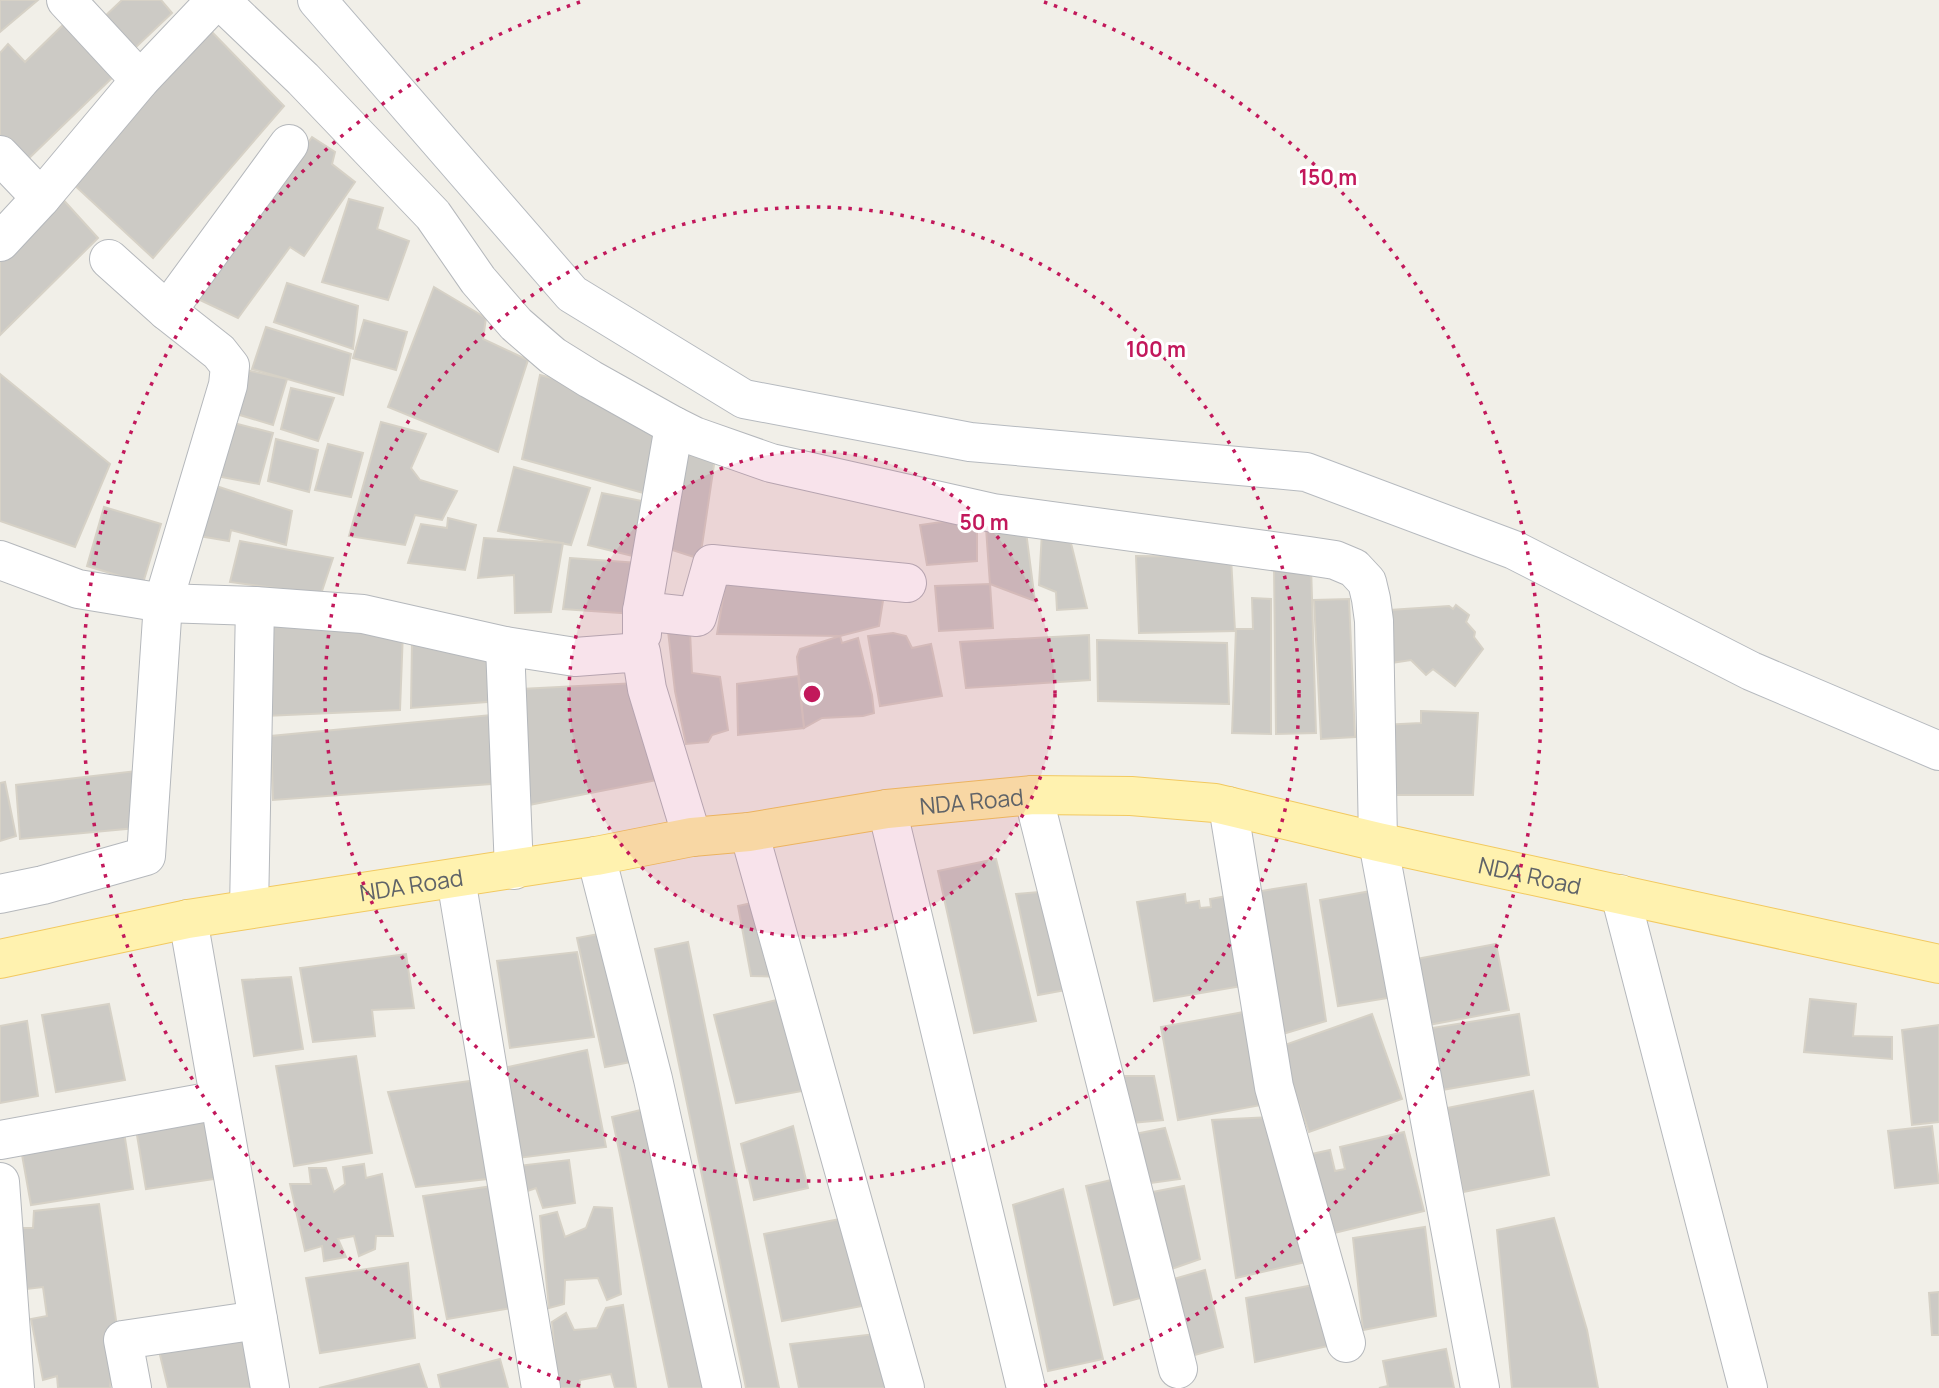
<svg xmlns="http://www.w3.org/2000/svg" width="1939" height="1388" font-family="Manrope,sans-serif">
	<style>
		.building { fill: #cccac5; stroke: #d6d1c6; stroke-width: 2 }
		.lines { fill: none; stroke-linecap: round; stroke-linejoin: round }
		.street-casing { stroke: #b5b8bc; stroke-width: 40 }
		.secondary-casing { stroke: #b6babf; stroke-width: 40 }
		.primary-casing { stroke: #f2c960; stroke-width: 40 }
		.street { stroke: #fff; stroke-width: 38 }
		.secondary { stroke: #fff; stroke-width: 38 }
		.primary { stroke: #fff2af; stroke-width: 38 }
		.ring { fill: none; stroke: #c2185b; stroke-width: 3.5; stroke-dasharray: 3.5 7 }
		.labels { text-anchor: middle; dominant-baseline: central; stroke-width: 6; stroke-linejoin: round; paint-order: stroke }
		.street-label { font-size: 23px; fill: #5f6368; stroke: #fff }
		.centre { fill: #c2185b; stroke: #fff; stroke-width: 3.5 }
		.ring-label { font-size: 21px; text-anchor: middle; font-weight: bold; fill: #c2185b; stroke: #fff; stroke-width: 6; stroke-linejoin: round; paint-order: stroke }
	</style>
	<rect width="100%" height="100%" fill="#f1efe8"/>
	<g class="building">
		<path d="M 0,0 L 38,0 L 0,32 Z"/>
		<path d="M 122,0 L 161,0 L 172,13 L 134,49 L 102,19 Z"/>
		<path d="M 65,23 L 116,74 L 23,164 L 0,139 L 0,53 L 8,44 L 25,62 Z"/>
		<path d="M 209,29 L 284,106 L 153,258 L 71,182 Z"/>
		<path d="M 312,137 L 335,152 L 332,164 L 355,182 L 304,256 L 290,247 L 238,318 L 198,299 Z"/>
		<path d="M 58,194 L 98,238 L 0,335 L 0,257 Z"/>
		<path d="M 349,199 L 383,208 L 377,229 L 409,241 L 388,300 L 322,282 Z"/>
		<path d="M 287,283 L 358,306 L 353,349 L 274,322 Z"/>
		<path d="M 434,287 L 486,318 L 483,339 L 528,360 L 498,452 L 388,407 Z"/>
		<path d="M 364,320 L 407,332 L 396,370 L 353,358 Z"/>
		<path d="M 266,327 L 351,354 L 343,395 L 252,369 Z"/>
		<path d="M 246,370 L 287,379 L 273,425 L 230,412 Z"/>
		<path d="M 0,374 L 110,464 L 75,547 L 0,521 Z"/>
		<path d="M 540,375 L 587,387 L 664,439 L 654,496 L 522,459 Z"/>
		<path d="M 291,388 L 334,398 L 318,441 L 281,429 Z"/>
		<path d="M 226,421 L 273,433 L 259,484 L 211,475 Z"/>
		<path d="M 381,422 L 426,434 L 411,468 L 420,480 L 457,491 L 442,520 L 415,515 L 405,545 L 349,536 Z"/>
		<path d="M 276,439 L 318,450 L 309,492 L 268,481 Z"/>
		<path d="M 328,444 L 363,453 L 351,497 L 315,490 Z"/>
		<path d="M 687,449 L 715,458 L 700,559 L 657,545 Z"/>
		<path d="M 514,467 L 590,488 L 571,545 L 498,531 Z"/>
		<path d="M 210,484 L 292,511 L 286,545 L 231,530 L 229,541 L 193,535 Z"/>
		<path d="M 602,493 L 652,503 L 645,559 L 588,545 Z"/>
		<path d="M 104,507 L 161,524 L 143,583 L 87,566 Z"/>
		<path d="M 977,517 L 977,561 L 927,565 L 920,525 Z"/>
		<path d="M 448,518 L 476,525 L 465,570 L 408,563 L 421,524 L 447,528 Z"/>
		<path d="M 1025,524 L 1035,601 L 990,584 L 986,528 Z"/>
		<path d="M 1042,532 L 1070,539 L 1087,608 L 1057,610 L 1056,592 L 1039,585 Z"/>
		<path d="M 484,538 L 563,543 L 551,612 L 515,613 L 514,575 L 478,578 Z"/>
		<path d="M 240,541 L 333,558 L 321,594 L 230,582 Z"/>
		<path d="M 1136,556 L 1231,557 L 1235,631 L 1139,633 Z"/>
		<path d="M 570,558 L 638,563 L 634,614 L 563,609 Z"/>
		<path d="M 1274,565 L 1311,565 L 1316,733 L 1276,734 Z"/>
		<path d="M 727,574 L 885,588 L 879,626 L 840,636 L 717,634 Z"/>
		<path d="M 990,584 L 993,628 L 939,631 L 935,586 Z"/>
		<path d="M 1252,598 L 1271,599 L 1271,734 L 1232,733 L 1236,629 L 1253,629 Z"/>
		<path d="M 1349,599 L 1355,737 L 1321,739 L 1314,600 Z"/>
		<path d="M 1456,605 L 1469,615 L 1466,622 L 1475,632 L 1474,637 L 1483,649 L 1455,686 L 1433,669 L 1426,675 L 1411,660 L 1391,663 L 1390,610 L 1449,606 L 1453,609 Z"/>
		<path d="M 269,617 L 403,631 L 400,710 L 265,716 Z"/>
		<path d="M 668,631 L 690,632 L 692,673 L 720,677 L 728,730 L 712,735 L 708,742 L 686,744 L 675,691 Z"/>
		<path d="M 893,633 L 906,636 L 912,648 L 931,644 L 942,696 L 880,706 L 868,636 Z"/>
		<path d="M 1089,635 L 1090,680 L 966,688 L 960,642 Z"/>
		<path d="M 840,636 L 842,643 L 858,638 L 872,695 L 874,713 L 863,716 L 822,718 L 804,728 L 797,657 L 800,649 Z"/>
		<path d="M 1097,640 L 1227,643 L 1229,704 L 1098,701 Z"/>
		<path d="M 412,641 L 493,652 L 499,701 L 411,708 Z"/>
		<path d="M 798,676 L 804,728 L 738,735 L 737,684 Z"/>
		<path d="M 637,683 L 667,778 L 529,805 L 521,689 Z"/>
		<path d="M 1421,711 L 1478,713 L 1473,795 L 1387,795 L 1382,725 L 1421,723 Z"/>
		<path d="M 491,715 L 491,784 L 273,800 L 271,736 Z"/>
		<path d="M 136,771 L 136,828 L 20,839 L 16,785 Z"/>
		<path d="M 5,782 L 16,836 L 0,841 L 0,783 Z"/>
		<path d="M 996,859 L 1036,1021 L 974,1033 L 938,871 Z"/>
		<path d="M 1306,884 L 1326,1021 L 1283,1034 L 1261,891 Z"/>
		<path d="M 1051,891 L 1077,988 L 1038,995 L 1016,894 Z"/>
		<path d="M 1371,891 L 1388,998 L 1338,1006 L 1320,900 Z"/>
		<path d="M 1185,894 L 1186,903 L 1199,901 L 1200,908 L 1211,907 L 1210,899 L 1227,896 L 1242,986 L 1154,1001 L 1137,902 Z"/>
		<path d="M 774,898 L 786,977 L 751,976 L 738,906 Z"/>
		<path d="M 615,931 L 641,1060 L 605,1067 L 577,938 Z"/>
		<path d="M 688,942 L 779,1388 L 746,1388 L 655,949 Z"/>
		<path d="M 1496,944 L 1509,1010 L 1423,1026 L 1411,960 Z"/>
		<path d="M 577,952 L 594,1037 L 510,1048 L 497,961 Z"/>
		<path d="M 406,954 L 414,1008 L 372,1010 L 375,1036 L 313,1042 L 300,968 Z"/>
		<path d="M 291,977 L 303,1049 L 254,1056 L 242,980 Z"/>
		<path d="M 785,998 L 813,1089 L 736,1103 L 714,1015 Z"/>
		<path d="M 1810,999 L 1856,1004 L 1853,1036 L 1892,1037 L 1892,1059 L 1804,1052 Z"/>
		<path d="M 109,1004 L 125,1080 L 56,1092 L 42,1015 Z"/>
		<path d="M 1244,1012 L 1261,1105 L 1178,1120 L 1161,1027 Z"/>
		<path d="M 1372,1014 L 1402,1099 L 1309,1132 L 1279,1047 Z"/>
		<path d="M 1519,1014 L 1529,1075 L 1436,1091 L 1426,1029 Z"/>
		<path d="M 27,1021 L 38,1096 L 0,1103 L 0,1026 Z"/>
		<path d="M 1939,1025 L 1939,1122 L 1912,1125 L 1902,1030 Z"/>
		<path d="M 587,1050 L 606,1147 L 518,1158 L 508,1067 Z"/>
		<path d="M 356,1056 L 372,1153 L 294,1166 L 276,1066 Z"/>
		<path d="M 1111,1076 L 1154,1076 L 1163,1120 L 1121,1124 Z"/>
		<path d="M 478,1080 L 487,1179 L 416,1187 L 388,1092 Z"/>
		<path d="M 233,1091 L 248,1174 L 146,1189 L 132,1105 Z"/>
		<path d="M 1533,1091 L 1549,1175 L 1463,1192 L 1447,1108 Z"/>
		<path d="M 120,1107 L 133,1189 L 31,1205 L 16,1121 Z"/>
		<path d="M 653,1107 L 717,1388 L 669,1388 L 612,1117 Z"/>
		<path d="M 1272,1117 L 1314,1260 L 1236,1278 L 1212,1120 Z"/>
		<path d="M 793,1126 L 808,1188 L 754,1200 L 741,1144 Z"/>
		<path d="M 1932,1126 L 1939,1183 L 1895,1188 L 1888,1131 Z"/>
		<path d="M 1165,1128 L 1180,1179 L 1144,1184 L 1130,1135 Z"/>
		<path d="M 1404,1132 L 1424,1211 L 1326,1235 L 1307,1155 L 1330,1150 L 1335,1171 L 1345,1169 L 1340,1147 Z"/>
		<path d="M 569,1160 L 575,1203 L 543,1208 L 536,1188 L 522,1193 L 517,1166 Z"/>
		<path d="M 364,1164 L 366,1178 L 382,1174 L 393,1236 L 376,1236 L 375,1249 L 359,1256 L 354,1236 L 338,1239 L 346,1257 L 324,1261 L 322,1246 L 305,1251 L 290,1184 L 311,1184 L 309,1168 L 326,1168 L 334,1192 L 345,1184 L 343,1167 Z"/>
		<path d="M 1124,1177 L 1155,1294 L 1114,1305 L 1086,1186 Z"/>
		<path d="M 493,1186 L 512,1308 L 447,1319 L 423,1196 Z"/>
		<path d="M 1184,1186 L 1200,1259 L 1163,1272 L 1142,1194 Z"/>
		<path d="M 1063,1189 L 1103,1359 L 1048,1371 L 1013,1205 Z"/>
		<path d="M 99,1204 L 123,1368 L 112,1368 L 110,1388 L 58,1388 L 57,1376 L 43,1380 L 31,1319 L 47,1316 L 43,1287 L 27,1289 L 19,1228 L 33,1228 L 34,1211 Z"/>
		<path d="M 594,1207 L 612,1208 L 621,1294 L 607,1300 L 598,1278 L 565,1280 L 564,1304 L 549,1308 L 540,1216 L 557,1212 L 565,1237 L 586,1228 Z"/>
		<path d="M 845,1218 L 862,1306 L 782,1321 L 764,1234 Z"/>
		<path d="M 1554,1218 L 1587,1330 L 1598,1388 L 1512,1388 L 1497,1230 Z"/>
		<path d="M 1425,1227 L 1436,1316 L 1363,1330 L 1353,1238 Z"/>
		<path d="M 408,1263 L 415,1338 L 320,1353 L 306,1278 Z"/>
		<path d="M 1205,1270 L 1223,1347 L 1184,1358 L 1167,1281 Z"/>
		<path d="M 1329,1282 L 1328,1346 L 1255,1362 L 1246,1298 Z"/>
		<path d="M 1939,1292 L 1939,1335 L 1932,1335 L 1929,1293 Z"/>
		<path d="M 623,1305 L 636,1388 L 615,1388 L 611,1374 L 580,1380 L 580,1388 L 558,1388 L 552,1322 L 566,1313 L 574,1330 L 597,1328 L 606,1308 Z"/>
		<path d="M 248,1312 L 262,1388 L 168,1388 L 153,1326 Z"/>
		<path d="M 875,1334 L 893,1388 L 799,1388 L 790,1344 Z"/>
		<path d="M 1446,1349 L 1454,1388 L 1379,1388 L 1388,1386 L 1383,1361 Z"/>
		<path d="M 500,1359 L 508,1388 L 441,1388 L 438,1375 Z"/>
		<path d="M 419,1364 L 427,1388 L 319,1388 Z"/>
	</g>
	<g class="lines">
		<defs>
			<g id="street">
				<path d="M 66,0 L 140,80"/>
				<path d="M 220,0 L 303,79 L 433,215 L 478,280 L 516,324 L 553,356 L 590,379 L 674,426 L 694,436 L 771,463 L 993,513 L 1309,556 L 1335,560 L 1354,568 L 1367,582 L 1371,599 L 1374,621 L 1378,842 L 1480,1388"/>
				<path d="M 0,155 L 41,198"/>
				<path d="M 0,242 L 41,198 L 140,80 L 216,0"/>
				<path d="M 167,311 L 289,144"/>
				<path d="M 0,560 L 78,589 L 163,603 L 255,606 L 363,614 L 505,646 L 575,657 L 641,652 L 647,689 L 692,837"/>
				<path d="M 642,611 L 697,617 L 712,564 L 907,583"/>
				<path d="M 642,634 L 642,611 L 674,426"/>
				<path d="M 505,646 L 514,870"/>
				<path d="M 1033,795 L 1178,1369"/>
				<path d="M 1228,806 L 1274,1087 L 1346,1343"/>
				<path d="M 887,809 L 1026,1388"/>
				<path d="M 749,832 L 905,1388"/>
				<path d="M 596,856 L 653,1079 L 722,1388"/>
				<path d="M 456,879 L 541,1388"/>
				<path d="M 0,894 L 43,885 L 146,856 L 163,603 L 228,385 L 230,366 L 219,352 L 167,311 L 109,259"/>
				<path d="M 1620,894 L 1748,1388"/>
				<path d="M 249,909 L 255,606"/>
				<path d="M 188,919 L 270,1388"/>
				<path d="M 0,1140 L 219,1100"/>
				<path d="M 0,1182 L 15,1388"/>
				<path d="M 132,1388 L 123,1340 L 258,1320"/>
			</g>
			<path id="secondary" d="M 317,0 L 572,294 L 744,399 L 970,442 L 1306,472 L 1514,550 L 1751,671 L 1939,751"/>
			<g id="primary">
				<path id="s1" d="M 0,959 L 188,919 L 596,856 L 692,837 L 749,832 L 887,809 L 1033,795 L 1131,796 L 1215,803 L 1378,842 L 1939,964"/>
			</g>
		</defs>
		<use href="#street" class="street-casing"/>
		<use href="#secondary" class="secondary-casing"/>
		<use href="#primary" class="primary-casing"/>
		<use href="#street" class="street"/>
		<use href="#secondary" class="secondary"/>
		<use href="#primary" class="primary"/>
	</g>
	<circle cx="812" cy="694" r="243" fill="#c2185b" fill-opacity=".12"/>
	<g class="ring">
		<circle cx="812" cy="694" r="243"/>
		<circle cx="812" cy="694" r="487"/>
		<path d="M580 1386A730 730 0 0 1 580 2M1044 2A730 730 0 0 1 1044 1386"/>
	</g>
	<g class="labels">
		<g class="street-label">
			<text stroke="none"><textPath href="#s1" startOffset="985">NDA Road</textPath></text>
			<text stroke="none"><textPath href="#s1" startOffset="1552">NDA Road</textPath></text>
			<text stroke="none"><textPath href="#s1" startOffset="418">NDA Road</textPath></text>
		</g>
	</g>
	<circle cx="812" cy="694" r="10" class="centre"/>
	<g class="ring-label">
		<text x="1328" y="185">150 m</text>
		<text x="1156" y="357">100 m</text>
		<text x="984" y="530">50 m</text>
	</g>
</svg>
